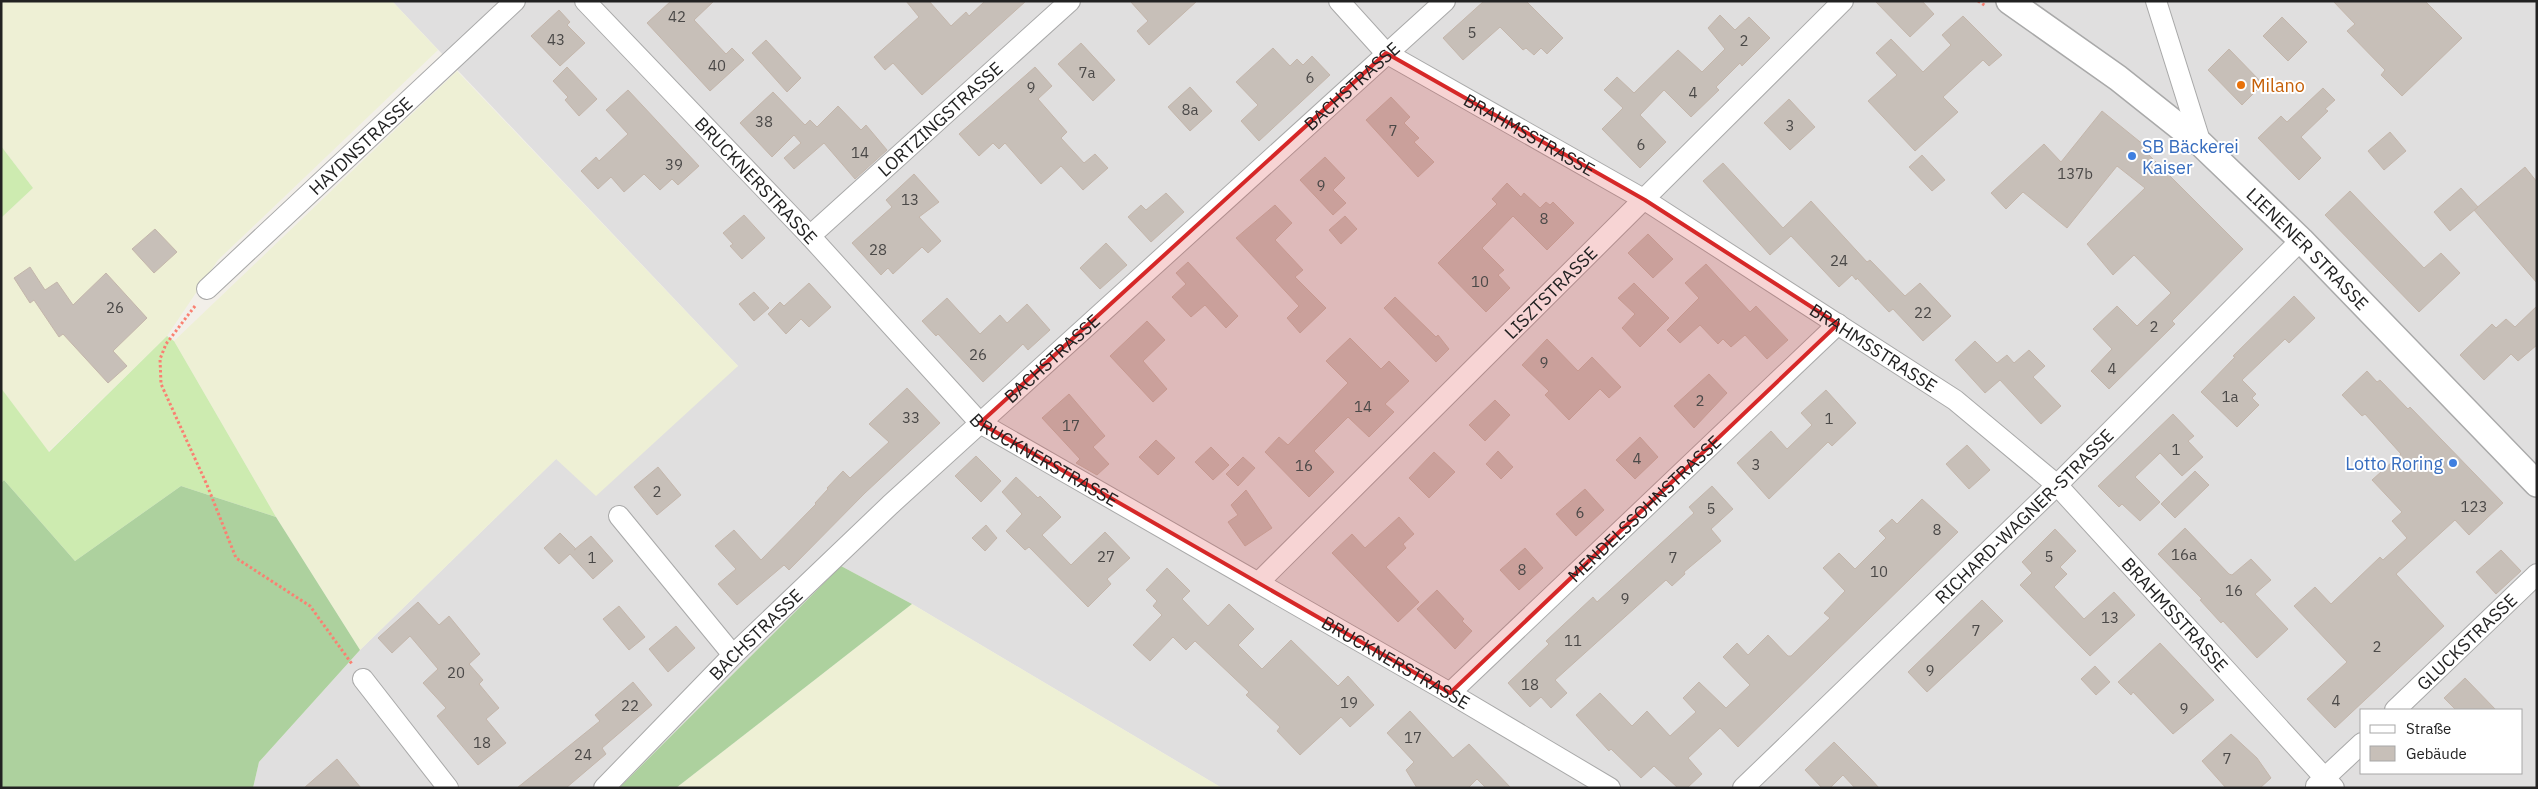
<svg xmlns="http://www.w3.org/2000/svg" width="2538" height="789" font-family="'IBM Plex Sans',sans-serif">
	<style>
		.residential { fill: #e0dfdf; fill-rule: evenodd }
		.farmland { fill: #eef0d5 }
		.grass { fill: #cdebb0 }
		.forest { fill: #add19e }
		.building { fill: #c7bfb8; stroke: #c4b6ab }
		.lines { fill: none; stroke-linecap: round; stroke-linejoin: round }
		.minor-casing { stroke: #a9a9a9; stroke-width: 22 }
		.tertiary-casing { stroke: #a9a9a9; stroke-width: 28 }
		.path { stroke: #fa8072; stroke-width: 3; stroke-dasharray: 2.5 2.5; stroke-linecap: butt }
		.minor { stroke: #fff; stroke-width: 20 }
		.tertiary { stroke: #fff; stroke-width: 25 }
		.marked { fill: #d62828; fill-opacity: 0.2; stroke: #d62828; stroke-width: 4; stroke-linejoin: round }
		.food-dot { fill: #e8710a; stroke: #fff; stroke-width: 2 }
		.shop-dot { fill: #3f7fe0; stroke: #fff; stroke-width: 2 }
		.labels { text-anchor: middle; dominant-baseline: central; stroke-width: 4; stroke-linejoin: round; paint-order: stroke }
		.number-label { font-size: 15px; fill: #4b4948 }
		.street-label { font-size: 18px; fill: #222; stroke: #fff }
		.food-label { font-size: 18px; fill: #c56008; stroke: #fff; text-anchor: start }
		.shop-label { font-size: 18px; fill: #366cbe; stroke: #fff; text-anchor: start }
	</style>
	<rect width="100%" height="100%" fill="#f2efe9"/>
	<path class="residential" d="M 392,1 L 2537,1 L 2537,788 L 1222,788 L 912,604 L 841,566 L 619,788 L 253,788 L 259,762 L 360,650 L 556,459 L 738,366 ZM 2362,710 L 2522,710 L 2522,773 L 2362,773 Z"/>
	<g class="farmland">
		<path d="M 1,1 L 392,1 L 438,50 L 218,260 L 167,336 L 48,452 L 1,388 L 1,218 L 33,188 L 1,146 Z"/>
		<path d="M 457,71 L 738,366 L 596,496 L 556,459 L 360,650 L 276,517 L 174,341 Z"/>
		<path d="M 912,604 L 1222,788 L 676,788 Z"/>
	</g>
	<g class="grass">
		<path d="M 1,146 L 33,188 L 1,218 Z"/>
		<path d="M 167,336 L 174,341 L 276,517 L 181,486 L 75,561 L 4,480 L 1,483 L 1,388 L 49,452 Z"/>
	</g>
	<g class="forest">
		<path d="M 4,480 L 75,561 L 181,486 L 276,517 L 360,650 L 259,762 L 253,788 L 1,788 L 1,483 Z"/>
		<path d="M 841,566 L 912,604 L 676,788 L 619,788 Z"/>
	</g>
	<g class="building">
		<path d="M 671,1 L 714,1 L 694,20 L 726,54 L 732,48 L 744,60 L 710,91 L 647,23 Z"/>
		<path d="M 906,1 L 929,1 L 951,26 L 966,12 L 969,16 L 985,1 L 1026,1 L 922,95 L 893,63 L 885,70 L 874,57 L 919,17 Z"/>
		<path d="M 1130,1 L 1197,1 L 1149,45 L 1137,31 L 1148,21 Z"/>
		<path d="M 1484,1 L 1526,1 L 1563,38 L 1547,54 L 1541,48 L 1534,55 L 1526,48 L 1523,50 L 1500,27 L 1463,60 L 1443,38 Z"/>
		<path d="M 1875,1 L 1922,1 L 1934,14 L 1910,37 Z"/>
		<path d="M 2333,1 L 2425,1 L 2462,38 L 2402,96 L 2381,75 L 2385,70 L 2347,31 L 2355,24 Z"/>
		<path d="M 559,10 L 570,22 L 567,25 L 585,43 L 560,66 L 531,36 Z"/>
		<path d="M 1720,15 L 1735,30 L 1749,17 L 1770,38 L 1742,66 L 1740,63 L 1716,87 L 1719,90 L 1691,117 L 1664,90 L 1640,115 L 1666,142 L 1640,168 L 1602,129 L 1623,108 L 1604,90 L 1617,77 L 1634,93 L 1678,50 L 1702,72 L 1725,49 L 1708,28 Z"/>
		<path d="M 1963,16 L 2002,55 L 1989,66 L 1983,60 L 1943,97 L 1958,112 L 1915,151 L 1868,101 L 1897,75 L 1876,53 L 1891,39 L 1923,72 L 1951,45 L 1942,35 Z"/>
		<path d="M 2282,17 L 2307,42 L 2288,61 L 2263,36 Z"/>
		<path d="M 766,40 L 801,78 L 787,92 L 752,53 Z"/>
		<path d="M 1081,43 L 1115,80 L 1093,101 L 1058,64 Z"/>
		<path d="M 1273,48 L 1290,66 L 1297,59 L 1303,65 L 1312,56 L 1330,75 L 1259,141 L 1241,121 L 1258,105 L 1236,82 Z"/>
		<path d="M 2229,49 L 2263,84 L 2242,105 L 2208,70 Z"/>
		<path d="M 567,67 L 597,99 L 579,116 L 565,100 L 568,97 L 553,81 Z"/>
		<path d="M 1035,67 L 1052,86 L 1038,99 L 1067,132 L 1061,138 L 1084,163 L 1095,154 L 1108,168 L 1083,190 L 1061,166 L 1041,184 L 1005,143 L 999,149 L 993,143 L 979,156 L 959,134 Z"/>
		<path d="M 1190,87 L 1212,111 L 1190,131 L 1168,107 Z"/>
		<path d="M 2323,88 L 2335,100 L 2325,109 L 2328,111 L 2301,137 L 2321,158 L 2299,180 L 2258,138 L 2281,116 L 2287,122 Z"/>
		<path d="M 628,90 L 699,166 L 678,185 L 672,179 L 660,190 L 644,174 L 624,192 L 611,177 L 598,189 L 581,171 L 596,157 L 599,161 L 628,134 L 606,110 Z"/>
		<path d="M 773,92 L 805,125 L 810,120 L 817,127 L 838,106 L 861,130 L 866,125 L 887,150 L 855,179 L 824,143 L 794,169 L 784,158 L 801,143 L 794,135 L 772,157 L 740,123 Z"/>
		<path d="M 1391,97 L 1410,117 L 1404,123 L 1419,138 L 1414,142 L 1434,162 L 1418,177 L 1366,120 Z"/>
		<path d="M 1789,99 L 1815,127 L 1790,150 L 1764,123 Z"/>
		<path d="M 2102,111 L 2150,150 L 2147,153 L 2243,249 L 2172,321 L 2175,324 L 2109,389 L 2091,371 L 2112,349 L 2093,329 L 2117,306 L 2137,326 L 2171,293 L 2134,255 L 2113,275 L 2087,244 L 2145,188 L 2117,166 L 2067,228 L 2023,192 L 2006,209 L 1991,193 L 2044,144 L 2061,162 Z"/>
		<path d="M 2390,132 L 2406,151 L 2384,170 L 2368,151 Z"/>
		<path d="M 1922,155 L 1945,180 L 1932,191 L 1909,167 Z"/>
		<path d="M 1325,157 L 1345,178 L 1333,190 L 1346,203 L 1333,215 L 1300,180 Z"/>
		<path d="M 1723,163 L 1783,228 L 1811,201 L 1867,262 L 1870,260 L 1905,296 L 1920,283 L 1951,316 L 1923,341 L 1893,309 L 1889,312 L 1857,278 L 1856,280 L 1852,275 L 1839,287 L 1791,236 L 1770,255 L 1703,181 Z"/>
		<path d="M 2525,167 L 2537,182 L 2537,283 L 2474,210 Z"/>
		<path d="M 914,174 L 939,202 L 919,217 L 941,241 L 928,253 L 922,247 L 893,274 L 888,268 L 881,275 L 852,243 L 892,207 L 886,200 Z"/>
		<path d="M 1507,183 L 1521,197 L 1524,193 L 1540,208 L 1546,202 L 1550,205 L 1553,202 L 1574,223 L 1547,250 L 1513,216 L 1482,248 L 1504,270 L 1498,275 L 1510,288 L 1486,312 L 1438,263 L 1497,204 L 1492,199 Z"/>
		<path d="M 2461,188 L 2478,207 L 2450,231 L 2434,212 Z"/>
		<path d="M 2350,191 L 2424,268 L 2441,253 L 2460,273 L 2419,312 L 2325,215 Z"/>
		<path d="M 1166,193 L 1184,212 L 1151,242 L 1128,217 L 1141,205 L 1146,210 Z"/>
		<path d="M 1275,205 L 1292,223 L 1275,240 L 1303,270 L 1295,277 L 1326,308 L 1300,333 L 1287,318 L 1299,306 L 1236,238 Z"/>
		<path d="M 744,215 L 765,238 L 742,259 L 730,246 L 733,244 L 723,233 Z"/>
		<path d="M 1345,216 L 1357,229 L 1341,244 L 1329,230 Z"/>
		<path d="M 155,229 L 177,252 L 154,273 L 132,249 Z"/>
		<path d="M 1648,234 L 1673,259 L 1653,278 L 1628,253 Z"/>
		<path d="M 1106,243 L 1127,265 L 1100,289 L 1080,268 Z"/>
		<path d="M 1188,262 L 1238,316 L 1226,328 L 1205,305 L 1191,317 L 1172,297 L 1186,284 L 1176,273 Z"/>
		<path d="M 1706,264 L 1750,312 L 1756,306 L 1788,340 L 1767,359 L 1745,335 L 1731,347 L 1723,339 L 1718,344 L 1700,325 L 1680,343 L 1667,330 L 1699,298 L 1685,283 Z"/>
		<path d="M 30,267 L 45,290 L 57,282 L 73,305 L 106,273 L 147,318 L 113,351 L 127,366 L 108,383 L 63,334 L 59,337 L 34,300 L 30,303 L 14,278 Z"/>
		<path d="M 809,283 L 831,307 L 809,327 L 801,319 L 786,334 L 768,314 L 780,302 L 784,306 Z"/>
		<path d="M 1634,283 L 1669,318 L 1640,347 L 1622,328 L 1635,314 L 1618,298 Z"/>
		<path d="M 754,292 L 769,308 L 754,321 L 739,304 Z"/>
		<path d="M 2294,296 L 2315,318 L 2289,343 L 2285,339 L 2242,380 L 2256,394 L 2252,398 L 2259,405 L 2237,427 L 2201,392 L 2235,357 L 2233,356 Z"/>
		<path d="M 1395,297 L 1436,337 L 1438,335 L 1449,349 L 1436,362 L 1384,308 Z"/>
		<path d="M 947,298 L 980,334 L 1000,315 L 1007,323 L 1027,304 L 1050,330 L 1028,350 L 1023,344 L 983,382 L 938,334 L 936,336 L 922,321 Z"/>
		<path d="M 2537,306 L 2537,345 L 2518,361 L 2511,354 L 2484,380 L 2460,355 L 2492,324 L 2496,328 L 2506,319 L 2515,327 Z"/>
		<path d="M 1147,321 L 1165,340 L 1143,361 L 1167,389 L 1153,402 L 1110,356 Z"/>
		<path d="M 1350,338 L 1381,369 L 1389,361 L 1409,381 L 1385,404 L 1394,412 L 1369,437 L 1348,417 L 1314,451 L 1334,472 L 1309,497 L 1265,452 L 1279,437 L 1288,445 L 1348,383 L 1326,361 Z"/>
		<path d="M 1547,339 L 1578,371 L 1592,357 L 1621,387 L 1609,398 L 1600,389 L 1569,420 L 1545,395 L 1549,391 L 1522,365 Z"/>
		<path d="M 1975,341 L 1997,363 L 2007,355 L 2014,363 L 2029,350 L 2045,366 L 2033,377 L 2061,406 L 2041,424 L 2000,380 L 1985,393 L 1955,360 Z"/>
		<path d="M 2367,371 L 2377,382 L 2380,380 L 2408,409 L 2410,407 L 2503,503 L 2469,535 L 2455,520 L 2396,574 L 2444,626 L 2335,728 L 2307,699 L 2347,662 L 2294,606 L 2315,587 L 2331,604 L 2380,557 L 2383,560 L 2407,538 L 2392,521 L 2402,512 L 2372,480 L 2401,454 L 2365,414 L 2362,416 L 2342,395 Z"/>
		<path d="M 1709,374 L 1727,393 L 1694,428 L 1674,406 Z"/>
		<path d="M 907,388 L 940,423 L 865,493 L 789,570 L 784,565 L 737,605 L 718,584 L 736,569 L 715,546 L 734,530 L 761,560 L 816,504 L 815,503 L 828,489 L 827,488 L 843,471 L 850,478 L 889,442 L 869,424 Z"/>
		<path d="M 1826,390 L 1856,423 L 1832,446 L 1828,442 L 1769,499 L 1737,463 L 1771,431 L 1787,449 L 1812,425 L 1801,413 Z"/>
		<path d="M 1069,394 L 1105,436 L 1093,447 L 1109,464 L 1097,475 L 1076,463 L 1080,459 L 1042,418 Z"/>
		<path d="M 1495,400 L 1510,415 L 1485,441 L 1469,425 Z"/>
		<path d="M 2173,414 L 2194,436 L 2188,441 L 2203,457 L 2182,476 L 2160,453 L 2135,477 L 2160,502 L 2140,521 L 2122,504 L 2119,507 L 2098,486 Z"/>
		<path d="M 1640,437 L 1658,457 L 1635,479 L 1616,460 Z"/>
		<path d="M 1156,440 L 1175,458 L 1158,475 L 1139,457 Z"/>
		<path d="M 1967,445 L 1990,470 L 1969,489 L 1946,464 Z"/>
		<path d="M 1211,447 L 1229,465 L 1213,480 L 1195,462 Z"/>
		<path d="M 1498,451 L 1513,467 L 1501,479 L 1486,464 Z"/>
		<path d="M 1434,452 L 1455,472 L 1429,498 L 1409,478 Z"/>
		<path d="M 976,456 L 1001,481 L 981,502 L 955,476 Z"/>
		<path d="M 1243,457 L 1255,468 L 1238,486 L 1226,474 Z"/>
		<path d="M 658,467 L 681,495 L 657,515 L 634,487 Z"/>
		<path d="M 2195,471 L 2209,485 L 2175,518 L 2161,504 Z"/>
		<path d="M 1016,477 L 1038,498 L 1040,496 L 1061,517 L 1042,535 L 1071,565 L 1105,532 L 1130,558 L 1107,579 L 1111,584 L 1088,607 L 1029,547 L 1025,550 L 1006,531 L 1022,514 L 1002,492 Z"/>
		<path d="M 1712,486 L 1733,509 L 1711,529 L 1721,541 L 1684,572 L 1685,574 L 1672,586 L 1666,580 L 1555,680 L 1567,693 L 1551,708 L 1541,697 L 1530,707 L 1508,683 L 1549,644 L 1546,641 L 1593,597 L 1597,602 L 1694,513 L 1689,507 Z"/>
		<path d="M 1585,489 L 1604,510 L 1576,536 L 1556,514 Z"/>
		<path d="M 1246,490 L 1272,528 L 1245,546 L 1228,522 L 1238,515 L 1231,505 Z"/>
		<path d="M 1922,499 L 1958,532 L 1738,747 L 1720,728 L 1688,758 L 1702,774 L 1687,788 L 1678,788 L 1654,766 L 1641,778 L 1611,749 L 1609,751 L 1576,715 L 1600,693 L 1632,726 L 1647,711 L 1670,736 L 1696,712 L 1683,698 L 1699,682 L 1726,708 L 1750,685 L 1723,657 L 1737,643 L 1748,655 L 1768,635 L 1788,656 L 1791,656 L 1830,618 L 1824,613 L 1845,591 L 1823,568 L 1839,553 L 1855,569 L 1886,538 L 1879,531 L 1892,519 L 1897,524 Z"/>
		<path d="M 1399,517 L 1414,534 L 1403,544 L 1406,548 L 1386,567 L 1419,602 L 1398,622 L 1332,553 L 1352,534 L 1365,548 Z"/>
		<path d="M 986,525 L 997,538 L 985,551 L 972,538 Z"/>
		<path d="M 2185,528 L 2229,574 L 2232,575 L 2251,559 L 2271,580 L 2255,594 L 2288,629 L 2257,658 L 2223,621 L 2221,623 L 2200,600 L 2202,599 L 2158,554 Z"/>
		<path d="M 2055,529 L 2076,551 L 2060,567 L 2067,574 L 2054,587 L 2084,619 L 2114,592 L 2135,615 L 2090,656 L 2020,585 L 2032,573 L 2022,562 Z"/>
		<path d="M 560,533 L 576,549 L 574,550 L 591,536 L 613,561 L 593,579 L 570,554 L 559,564 L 544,548 Z"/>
		<path d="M 1525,548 L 1543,568 L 1519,590 L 1500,570 Z"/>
		<path d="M 2501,550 L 2521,571 L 2496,594 L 2476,572 Z"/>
		<path d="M 1167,568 L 1190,591 L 1182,599 L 1208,626 L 1229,604 L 1254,629 L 1238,645 L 1262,669 L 1291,640 L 1338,686 L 1348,676 L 1374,705 L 1350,727 L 1341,717 L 1300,755 L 1277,731 L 1280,727 L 1246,695 L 1249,692 L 1195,641 L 1186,650 L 1173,637 L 1150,661 L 1133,645 L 1162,615 L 1153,606 L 1157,601 L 1146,590 Z"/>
		<path d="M 1437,590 L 1464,619 L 1462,621 L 1472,631 L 1455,649 L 1417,609 Z"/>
		<path d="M 1982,600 L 2003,621 L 1927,692 L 1908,672 Z"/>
		<path d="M 418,602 L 439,625 L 449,616 L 480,654 L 469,664 L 483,680 L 479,684 L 499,708 L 486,719 L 506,743 L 478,765 L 437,716 L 446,708 L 423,683 L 438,669 L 410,636 L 392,653 L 378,638 Z"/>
		<path d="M 619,606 L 645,637 L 629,650 L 603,619 Z"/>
		<path d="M 676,626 L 695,648 L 668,672 L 649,649 Z"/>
		<path d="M 2160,643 L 2214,700 L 2173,734 L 2133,692 L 2131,695 L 2118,682 Z"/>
		<path d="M 2095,666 L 2110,682 L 2096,695 L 2081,679 Z"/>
		<path d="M 2465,678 L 2496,710 L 2456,710 L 2444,698 Z"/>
		<path d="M 633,682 L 652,705 L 602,748 L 606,754 L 566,788 L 517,788 L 600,721 L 595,715 Z"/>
		<path d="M 1410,711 L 1453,758 L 1469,744 L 1511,788 L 1486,788 L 1477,779 L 1468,788 L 1417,788 L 1406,770 L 1414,762 L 1387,733 Z"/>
		<path d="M 2231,734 L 2257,758 L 2271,778 L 2260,788 L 2226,788 L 2202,761 Z"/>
		<path d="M 1834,742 L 1870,778 L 1879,788 L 1855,788 L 1843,775 L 1830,788 L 1822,788 L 1805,770 Z"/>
		<path d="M 337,759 L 361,788 L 304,788 Z"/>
	</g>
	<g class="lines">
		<defs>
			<g id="minor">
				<path id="s1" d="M 585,1 L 810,236 L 980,423 L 1450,693 L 1610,788"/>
				<path id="s2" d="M 1339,1 L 1386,53 L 1645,200 L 1955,400 L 2057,485 L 2334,788"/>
				<path d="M 2156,1 L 2201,144"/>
				<path id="s3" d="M 810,236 L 1070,1"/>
				<path id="s4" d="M 207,289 L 515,1"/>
				<path d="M 619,516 L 733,655"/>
				<path id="s5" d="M 1259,582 L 1843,1"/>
				<path d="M 363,679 L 448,788"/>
				<path id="s6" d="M 1450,693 L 1838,324"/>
				<path id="s7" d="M 2395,710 L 2537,574"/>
				<path d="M 2316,786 L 2362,743"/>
				<path id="s8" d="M 604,788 L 733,655 L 890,505 L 1445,1"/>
				<path id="s9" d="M 1743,788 L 2057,485 L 2301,240"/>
			</g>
			<g id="tertiary">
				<path id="s10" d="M 2009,1 L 2118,78 L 2201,144 L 2301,240 L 2537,484"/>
			</g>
		</defs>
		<use href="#minor" class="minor-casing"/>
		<use href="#tertiary" class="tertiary-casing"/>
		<g class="path">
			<path d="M 1978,1 L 1986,6"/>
			<path d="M 195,306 L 166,344 L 160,359 L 161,384 L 207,485 L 236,558 L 310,606 L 352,664"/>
		</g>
		<use href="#minor" class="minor"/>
		<use href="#tertiary" class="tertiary"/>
	</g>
	<path class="marked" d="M 1386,53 L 1645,200 L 1838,324 L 1450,693 L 980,423 Z"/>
	<circle class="food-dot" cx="2241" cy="85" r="5"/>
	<g class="shop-dot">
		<circle cx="2132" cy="156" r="5"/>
		<circle cx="2453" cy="463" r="5"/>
	</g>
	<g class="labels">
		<g class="number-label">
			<text x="677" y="16">42</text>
			<text x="1472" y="32">5</text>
			<text x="556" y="39">43</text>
			<text x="1744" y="40">2</text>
			<text x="717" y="65">40</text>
			<text x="1087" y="72">7a</text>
			<text x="1310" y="77">6</text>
			<text x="1031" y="87">9</text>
			<text x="1693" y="92">4</text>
			<text x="1190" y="109">8a</text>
			<text x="764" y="121">38</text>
			<text x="1790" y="125">3</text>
			<text x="1393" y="130">7</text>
			<text x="1641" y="144">6</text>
			<text x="860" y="152">14</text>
			<text x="674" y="164">39</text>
			<text x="2075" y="173">137b</text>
			<text x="1321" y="185">9</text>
			<text x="910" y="199">13</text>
			<text x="1544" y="218">8</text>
			<text x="878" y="249">28</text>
			<text x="1839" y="260">24</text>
			<text x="1480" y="281">10</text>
			<text x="115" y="307">26</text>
			<text x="1923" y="312">22</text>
			<text x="2154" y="326">2</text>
			<text x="978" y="354">26</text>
			<text x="1544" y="362">9</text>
			<text x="2112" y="368">4</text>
			<text x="2230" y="396">1a</text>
			<text x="1700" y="400">2</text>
			<text x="1363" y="406">14</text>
			<text x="911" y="417">33</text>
			<text x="1829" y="418">1</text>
			<text x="1071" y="425">17</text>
			<text x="2176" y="449">1</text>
			<text x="1637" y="458">4</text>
			<text x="1756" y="464">3</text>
			<text x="1304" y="465">16</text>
			<text x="657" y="491">2</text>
			<text x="2474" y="506">123</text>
			<text x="1711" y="508">5</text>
			<text x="1580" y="512">6</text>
			<text x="1937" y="529">8</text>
			<text x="2184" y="554">16a</text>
			<text x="1106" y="556">27</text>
			<text x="2049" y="556">5</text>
			<text x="592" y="557">1</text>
			<text x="1673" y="557">7</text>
			<text x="1522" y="569">8</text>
			<text x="1879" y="571">10</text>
			<text x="2234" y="590">16</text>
			<text x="1625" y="598">9</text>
			<text x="2110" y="617">13</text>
			<text x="1976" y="630">7</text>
			<text x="1573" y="640">11</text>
			<text x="2377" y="646">2</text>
			<text x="1930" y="670">9</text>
			<text x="456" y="672">20</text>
			<text x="1530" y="684">18</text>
			<text x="2336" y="700">4</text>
			<text x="1349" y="702">19</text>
			<text x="630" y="705">22</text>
			<text x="2184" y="708">9</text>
			<text x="1413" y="737">17</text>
			<text x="482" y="742">18</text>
			<text x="583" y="754">24</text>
			<text x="2227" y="758">7</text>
		</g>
		<g class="street-label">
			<text stroke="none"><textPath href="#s8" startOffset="1026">BACHSTRASSE</textPath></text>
			<text stroke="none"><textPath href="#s3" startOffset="175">LORTZINGSTRASSE</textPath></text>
			<text stroke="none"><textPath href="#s2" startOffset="235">BRAHMSSTRASSE</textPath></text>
			<text stroke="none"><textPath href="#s4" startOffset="210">HAYDNSTRASSE</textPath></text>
			<text stroke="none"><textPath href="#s1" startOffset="248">BRUCKNERSTRASSE</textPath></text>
			<text stroke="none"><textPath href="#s10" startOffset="389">LIENENER STRASSE</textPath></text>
			<text stroke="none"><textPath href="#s5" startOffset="411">LISZTSTRASSE</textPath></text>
			<text stroke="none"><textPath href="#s2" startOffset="640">BRAHMSSTRASSE</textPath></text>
			<text stroke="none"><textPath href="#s8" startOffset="621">BACHSTRASSE</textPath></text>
			<text stroke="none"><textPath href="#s1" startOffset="652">BRUCKNERSTRASSE</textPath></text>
			<text stroke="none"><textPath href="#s6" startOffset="268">MENDELSSOHNSTRASSE</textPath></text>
			<text stroke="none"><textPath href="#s9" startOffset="391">RICHARD-WAGNER-STRASSE</textPath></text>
			<text stroke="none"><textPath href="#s2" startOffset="1045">BRAHMSSTRASSE</textPath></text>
			<text stroke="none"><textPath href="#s8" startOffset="216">BACHSTRASSE</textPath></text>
			<text stroke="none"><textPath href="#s7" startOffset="99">GLUCKSTRASSE</textPath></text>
			<text stroke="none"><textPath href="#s1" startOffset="1058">BRUCKNERSTRASSE</textPath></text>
		</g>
		<g class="food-label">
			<text x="2251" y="85">Milano</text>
		</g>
		<g class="shop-label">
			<text x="2142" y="146">SB Bäckerei<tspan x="2142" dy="21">Kaiser</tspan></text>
			<text x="2443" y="463" text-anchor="end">Lotto Roring</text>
		</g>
	</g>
	<rect width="2538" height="789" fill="none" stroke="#222222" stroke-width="5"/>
	<rect x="2360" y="709" width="162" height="65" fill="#ffffff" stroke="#a7a7a7"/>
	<rect x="2370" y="725" width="25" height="8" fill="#ffffff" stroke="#a7a7a7"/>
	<text x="2406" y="734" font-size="15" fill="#222222">Straße</text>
	<rect x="2370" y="746" width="25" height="15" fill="#c7bfb8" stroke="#a7a7a7"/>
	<text x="2406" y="759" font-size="15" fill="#222222">Gebäude</text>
</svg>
